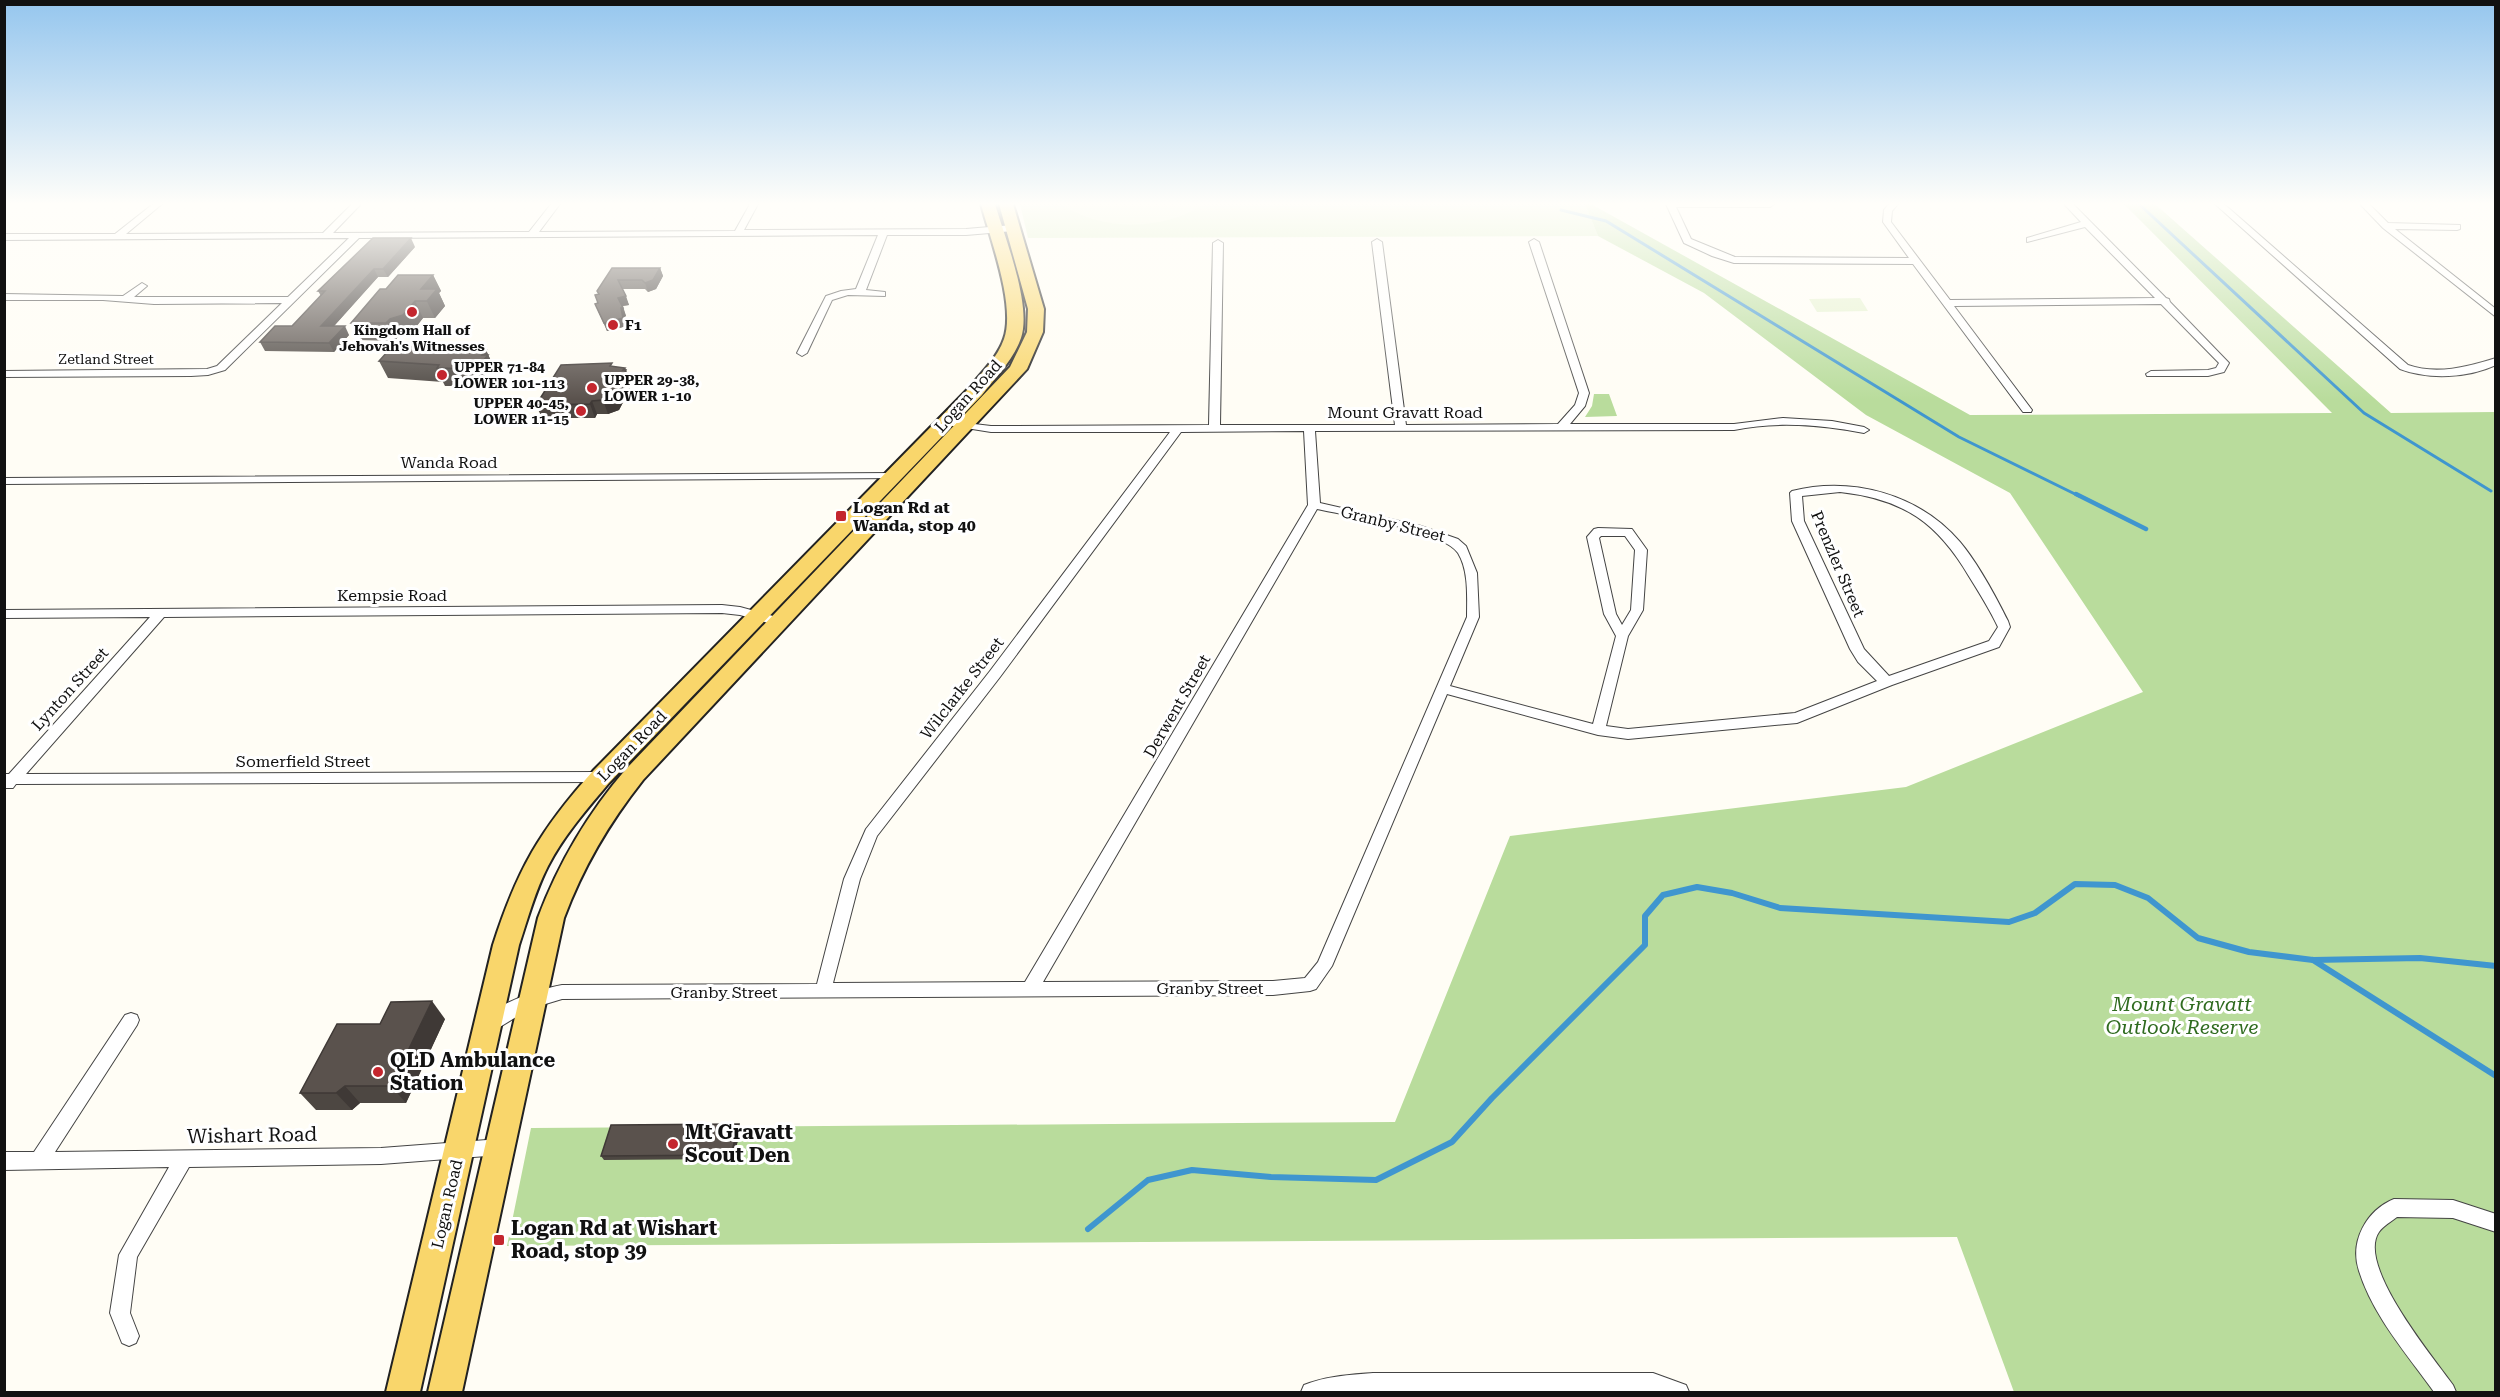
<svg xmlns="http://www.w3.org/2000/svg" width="2500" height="1397" font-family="'Roboto Serif',serif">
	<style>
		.green { fill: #d5ebbd }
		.forest { fill: #b9dc9c }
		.pitch { fill: #e6f2cf }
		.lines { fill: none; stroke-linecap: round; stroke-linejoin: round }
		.stream-far2 { stroke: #3f96cf; stroke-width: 3 }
		.stream-far1 { stroke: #3f96cf; stroke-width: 4.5 }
		.stream { stroke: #3f96cf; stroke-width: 6 }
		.minor-casing { stroke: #444; stroke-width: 2 }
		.primary-casing { stroke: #222; stroke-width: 4 }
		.minor { fill: #fff; fill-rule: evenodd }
		.primary { fill: #f9d66b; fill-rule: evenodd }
		.wall { fill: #4d4742 }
		.shaded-wall { fill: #3f3936 }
		.building { fill: #5a524d; stroke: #3f3936; stroke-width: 1.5 }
		.poi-dot { fill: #c4262e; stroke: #fff; stroke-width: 2 }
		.labels { text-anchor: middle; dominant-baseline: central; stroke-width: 6; stroke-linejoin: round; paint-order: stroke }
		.far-poi-label { font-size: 14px; font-weight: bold; fill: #111; stroke: #fff; text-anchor: start }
		.far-street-label { font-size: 14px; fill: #111; stroke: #fff }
		.street-label { font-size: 16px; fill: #111; stroke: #fff }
		.poi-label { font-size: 16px; font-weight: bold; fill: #111; stroke: #fff; text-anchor: start }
		.near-park-label { font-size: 20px; font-style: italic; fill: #2f6b1f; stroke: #fff }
		.near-poi-label { font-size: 20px; font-weight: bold; fill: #111; stroke: #fff; text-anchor: start }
		.near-street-label { font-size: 20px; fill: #111; stroke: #fff }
	</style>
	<rect width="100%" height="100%" fill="#fffdf5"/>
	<path class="green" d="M 1020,204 L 1585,204 L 1598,236 L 1028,238 Z"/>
	<g class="forest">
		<path d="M 1585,204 L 1591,204 L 1970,415 L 2332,413 L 2124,204 L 2155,204 L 2391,413 L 2495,412 L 2495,1392 L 2014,1392 L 1957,1237 L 507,1246 L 531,1128 L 1395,1122 L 1510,836 L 1906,787 L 2143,692 L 2010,493 L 1866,415 L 1704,293 L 1598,236 Z"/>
		<path d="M 1594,394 L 1609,394 L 1617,416 L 1585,417 L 1592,406 Z"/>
	</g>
	<g class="pitch">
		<path d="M 1062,204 L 1205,204 C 1165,230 1102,233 1062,204 Z"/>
		<path d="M 1860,298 L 1868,311 L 1817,312 L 1809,299 Z"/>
	</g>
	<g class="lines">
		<g class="stream-far2">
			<path d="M 2139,204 L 2364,413 L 2491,491"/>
			<path d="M 1561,210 L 1606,221 L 1959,437 L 2079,496"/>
		</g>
		<path class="stream-far1" d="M 2076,494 L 2146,529"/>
		<g class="stream">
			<path d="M 2313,960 L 2496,1076"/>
			<path d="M 1088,1229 L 1148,1180 L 1192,1170 L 1271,1177 L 1376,1180 L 1452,1142 L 1492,1098 L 1645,945 L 1645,916 L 1663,895 L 1697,887 L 1732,893 L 1780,908 L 2009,922 L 2035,913 L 2075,884 L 2115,885 L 2148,898 L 2198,938 L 2249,952 L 2313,960 L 2420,958 L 2496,966"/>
		</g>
		<defs>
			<g id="minor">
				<path d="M 153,204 L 162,204 L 126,234 L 323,233 L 352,204 L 361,204 L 333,233 L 529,232 L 551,204 L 560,204 L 539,232 L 735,231 L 750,204 L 758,204 L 744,230 L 966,229 L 1013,225 L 1017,228 L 1013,231 L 966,235 L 887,235 L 866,290 L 885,292 L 885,296 L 848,295 L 832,300 L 807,353 L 802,356 L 797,353 L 826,296 L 841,291 L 856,289 L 878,235 L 359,238 L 225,370 L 208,375 L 191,376 L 4,377 L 4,371 L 207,369 L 217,366 L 282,303 L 154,304 L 103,300 L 4,300 L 4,294 L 123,296 L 142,283 L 147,286 L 134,297 L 288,297 L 349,238 L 4,240 L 4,234 L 115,234 Z"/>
				<path d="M 1666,204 L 1774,204 L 1770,207 L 1676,207 L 1691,239 L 1735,257 L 1909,258 L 1883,222 L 1884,210 L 1889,204 L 1898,204 L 1892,211 L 1891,222 L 1950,300 L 2155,298 L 2085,227 L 2027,242 L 2027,238 L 2081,222 L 2064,204 L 2073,204 L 2166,298 L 2169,299 L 2170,302 L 2229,363 L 2224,372 L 2208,376 L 2147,376 L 2146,374 L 2151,371 L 2208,370 L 2216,368 L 2219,363 L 2161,304 L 1954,306 L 2032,410 L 2031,412 L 2023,412 L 1913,264 L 1734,263 L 1712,256 L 1684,243 Z"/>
				<path d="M 2215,204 L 2224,204 L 2408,365 C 2436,375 2468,367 2496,358 L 2496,365 C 2468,378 2429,380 2400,369 Z"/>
				<path d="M 2360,204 L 2369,204 L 2388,223 L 2460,225 L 2460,229 L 2457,230 L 2395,229 L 2496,309 L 2496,317 L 2383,228 Z"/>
				<path d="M 1377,239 L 1382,242 L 1406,425 L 1558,424 L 1575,405 L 1579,393 L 1529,242 L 1534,239 L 1539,242 L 1589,393 L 1585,406 L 1570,424 L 1734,424 L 1783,418 L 1832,421 L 1864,427 L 1869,430 L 1864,433 C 1820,425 1778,421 1734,430 L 1315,431 L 1320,503 L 1421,526 L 1458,539 L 1466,546 L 1477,573 L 1479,617 L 1450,686 L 1593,724 L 1616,636 L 1604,614 L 1587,537 L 1594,529 L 1598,528 L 1632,529 L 1647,550 L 1643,610 L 1628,636 L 1606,726 L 1628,729 L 1795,713 L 1877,681 L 1858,662 L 1850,649 L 1792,521 L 1790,493 L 1792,491 C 1852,476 1919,494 1960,542 C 1977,562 1996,597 2008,621 L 2010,627 L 1999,647 L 1892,685 L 1797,723 L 1628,739 L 1598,735 L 1447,694 L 1332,966 L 1316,989 L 1310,991 L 1273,995 L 562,999 L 529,1009 L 495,1030 L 489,1032 L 483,1030 L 481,1025 C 491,1004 540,989 562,985 L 817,984 L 844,879 L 866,829 L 990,671 L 1170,432 L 991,432 L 941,424 L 941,420 L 991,426 L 1209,425 L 1213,243 L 1218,240 L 1223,243 L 1220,425 L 1395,425 L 1372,242 ZM 1304,431 L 1308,505 L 1025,982 L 833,983 L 860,879 L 877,836 L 1000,677 L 1181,432 ZM 1840,492 C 1904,499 1938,523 1970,578 C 1980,594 1990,610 1998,627 L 1989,641 L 1889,676 L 1864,649 L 1804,521 L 1802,496 ZM 1317,509 C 1345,515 1444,531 1458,553 C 1469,571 1467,597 1467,617 L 1318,962 L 1305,978 L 1273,981 L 1043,982 ZM 1601,536 L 1625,536 L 1635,550 L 1631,610 L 1622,625 L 1616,614 L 1599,538 Z"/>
				<path d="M 894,473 L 898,474 L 898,478 L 4,484 L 4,478 Z"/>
				<path d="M 722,605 L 740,607 L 784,619 L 785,622 L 779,626 L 740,615 L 722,613 L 164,617 L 26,774 L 601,772 L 606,773 L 608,777 L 606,781 L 601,782 L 16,784 L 13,788 L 4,788 L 4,774 L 9,774 L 150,617 L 4,618 L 4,610 Z"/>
				<path d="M 131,1013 L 137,1015 L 139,1020 L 137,1025 L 55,1152 L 381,1148 L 500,1139 L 506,1141 L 509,1147 L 506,1153 L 500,1155 L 381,1164 L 189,1167 L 137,1257 L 130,1313 L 139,1336 L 136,1343 L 129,1346 L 122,1343 L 110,1313 L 119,1255 L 169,1167 L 4,1170 L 4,1152 L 34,1152 L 125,1015 Z"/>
				<path d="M 2394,1199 L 2453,1200 L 2496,1214 L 2496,1232 L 2453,1218 L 2397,1217 C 2392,1221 2383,1226 2379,1232 C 2356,1265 2433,1357 2453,1385 L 2456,1392 L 2434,1392 C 2407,1354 2373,1316 2359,1271 C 2349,1241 2367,1210 2394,1199 Z"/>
				<path d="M 1373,1373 L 1653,1373 L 1686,1385 L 1689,1392 L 1301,1392 L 1304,1385 C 1326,1376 1349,1375 1373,1373 Z"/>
			</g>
			<g id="primary">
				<path d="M 981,204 L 995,204 C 1005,238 1032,305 1021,338 C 1014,359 996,377 982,395 L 609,783 C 587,809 564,835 548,866 C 535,891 528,918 519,945 L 420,1392 L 386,1392 L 493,945 C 517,870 540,830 593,771 L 970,387 C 982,372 998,357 1004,339 C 1016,306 990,238 981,204 Z"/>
				<path d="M 999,204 L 1013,204 L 1044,309 L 1043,332 L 1027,369 L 643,780 C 609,823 583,867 564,918 L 462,1392 L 428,1392 L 538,918 C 559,862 588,813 627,768 L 1010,367 L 1027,332 L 1028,309 Z"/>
			</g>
		</defs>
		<use href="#minor" class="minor-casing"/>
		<use href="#primary" class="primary-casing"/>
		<use href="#minor" class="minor"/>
		<use href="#primary" class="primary"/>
	</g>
	<g class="wall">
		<path d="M 415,247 L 388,277 L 378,277 L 334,326 L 349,335 L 334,352 L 265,351 L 260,342 L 292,326 L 321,296 L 318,291 Z"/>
		<path d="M 612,268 L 660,268 L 663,276 L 656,289 L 648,292 L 645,289 L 622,289 L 629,305 L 623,306 L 626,316 L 624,317 L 627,326 L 607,331 L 595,304 L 598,303 L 595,295 L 599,294 Z"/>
		<path d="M 433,275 L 441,291 L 439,293 L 445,306 L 435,318 L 423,318 L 412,332 L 398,337 L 394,341 L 359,340 L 351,323 L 386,289 Z"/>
		<path d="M 484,347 L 485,350 L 486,350 L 496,372 L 484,386 L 445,386 L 443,382 L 388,378 L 379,361 Z"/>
		<path d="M 614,367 L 625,368 L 631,383 L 629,386 L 630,389 L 619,410 L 608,414 L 597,414 L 595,418 L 542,418 L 536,405 Z"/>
		<path d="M 445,1019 L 406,1103 L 360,1103 L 352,1110 L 316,1110 L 300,1093 L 380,1024 Z"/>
		<path d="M 739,1124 L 741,1129 L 733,1159 L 604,1160 L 601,1156 Z"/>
	</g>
	<g class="shaded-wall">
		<path d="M 411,238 L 415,247 L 388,277 L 383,269 Z"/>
		<path d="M 660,268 L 663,276 L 656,289 L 648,292 L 645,283 Z"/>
		<path d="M 374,269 L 378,277 L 326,335 L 321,326 Z"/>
		<path d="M 433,275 L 441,291 L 439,293 L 445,306 L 435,318 L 421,289 Z"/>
		<path d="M 626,296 L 629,305 L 621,306 L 618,298 Z"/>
		<path d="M 415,301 L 423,318 L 412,332 L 398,337 L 394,341 L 386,323 L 390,319 Z"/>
		<path d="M 621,308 L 623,308 L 626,316 L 624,317 L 627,326 L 607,331 L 604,323 Z"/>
		<path d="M 345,326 L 349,335 L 334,352 L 329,343 Z"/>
		<path d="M 484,347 L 485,351 L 486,350 L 496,372 L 484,386 L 476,369 L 481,350 Z"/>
		<path d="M 625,368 L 631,383 L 629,386 L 630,389 L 619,410 L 608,414 L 603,400 L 623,376 Z"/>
		<path d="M 592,401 L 597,414 L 595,418 L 590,404 Z"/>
		<path d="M 432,1001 L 445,1019 L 406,1103 L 391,1086 Z"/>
		<path d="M 345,1086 L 360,1103 L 352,1110 L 336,1093 Z"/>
		<path d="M 739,1124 L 741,1129 L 733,1159 L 731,1155 Z"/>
	</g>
	<g class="building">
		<path d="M 373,238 L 411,238 L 383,269 L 374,269 L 321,326 L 345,326 L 329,343 L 260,342 L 275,326 L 292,326 L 325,291 L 318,291 Z"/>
		<path d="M 612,268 L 660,268 L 653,280 L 645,283 L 642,280 L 618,280 L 626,296 L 618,298 L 623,308 L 621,308 L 623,318 L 604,323 L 595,304 L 598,303 L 595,295 L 599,294 L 597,291 Z"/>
		<path d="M 398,275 L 433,275 L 421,289 L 437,289 L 427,301 L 415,301 L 403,315 L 390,319 L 386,323 L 351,323 L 380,289 L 386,289 Z"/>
		<path d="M 396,342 L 484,347 L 481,350 L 486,350 L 482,355 L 488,355 L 476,369 L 437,368 L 439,365 L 379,361 Z"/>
		<path d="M 612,363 L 610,366 L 625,368 L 623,370 L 626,370 L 623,376 L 626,376 L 614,396 L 603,400 L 592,401 L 590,404 L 536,405 L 561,365 Z"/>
		<path d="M 432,1001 L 391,1086 L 345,1086 L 336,1093 L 300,1093 L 337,1024 L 380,1024 L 391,1002 Z"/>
		<path d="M 739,1124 L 731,1155 L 601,1156 L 611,1125 Z"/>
	</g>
	<linearGradient id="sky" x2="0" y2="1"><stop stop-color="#95c6ee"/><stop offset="0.51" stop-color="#fffefa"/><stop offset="1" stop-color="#fffefa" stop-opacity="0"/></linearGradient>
	<rect width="2500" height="400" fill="url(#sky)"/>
	<g class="poi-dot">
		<circle cx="412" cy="312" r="6"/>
		<circle cx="613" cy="325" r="6"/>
		<circle cx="442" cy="375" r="6"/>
		<circle cx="592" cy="388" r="6"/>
		<circle cx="581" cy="411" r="6"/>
		<rect x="835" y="510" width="12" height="12" rx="3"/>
		<circle cx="378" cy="1072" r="6"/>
		<circle cx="673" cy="1144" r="6"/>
		<rect x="493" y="1234" width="12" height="12" rx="3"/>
	</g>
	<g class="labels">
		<g class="far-poi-label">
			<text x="625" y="325">F1</text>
			<text x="412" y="330" text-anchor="middle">Kingdom Hall of<tspan x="412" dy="16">Jehovah's Witnesses</tspan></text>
			<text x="454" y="367">UPPER 71-84<tspan x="454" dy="16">LOWER 101-113</tspan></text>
			<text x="604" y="380">UPPER 29-38,<tspan x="604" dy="16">LOWER 1-10</tspan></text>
			<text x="569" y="403" text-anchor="end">UPPER 40-45,<tspan x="569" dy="16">LOWER 11-15</tspan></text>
		</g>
		<g class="far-street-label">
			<text x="106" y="359">Zetland Street</text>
		</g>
		<g class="street-label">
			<text transform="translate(968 396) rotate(-48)">Logan Road</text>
			<text x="1405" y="412">Mount Gravatt Road</text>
			<text x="449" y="462">Wanda Road</text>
			<text transform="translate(1393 524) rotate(14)">Granby Street</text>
			<text transform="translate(1838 564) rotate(67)">Prenzler Street</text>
			<text x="392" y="595">Kempsie Road</text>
			<text transform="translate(962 688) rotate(-52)">Wilclarke Street</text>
			<text transform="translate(70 689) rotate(-48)">Lynton Street</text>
			<text transform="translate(1177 706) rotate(-60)">Derwent Street</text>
			<text transform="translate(632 746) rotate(-46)">Logan Road</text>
			<text x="303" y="761">Somerfield Street</text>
			<text x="1210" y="988">Granby Street</text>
			<text x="724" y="992">Granby Street</text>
			<text transform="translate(447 1204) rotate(-77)">Logan Road</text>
		</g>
		<g class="poi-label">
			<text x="853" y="507">Logan Rd at<tspan x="853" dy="18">Wanda, stop 40</tspan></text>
		</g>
		<g class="near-park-label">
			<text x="2182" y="1004">Mount Gravatt<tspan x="2182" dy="23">Outlook Reserve</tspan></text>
		</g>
		<g class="near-poi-label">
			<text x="390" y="1060">QLD Ambulance<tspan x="390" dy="23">Station</tspan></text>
			<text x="685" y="1132">Mt Gravatt<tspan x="685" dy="23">Scout Den</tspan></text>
			<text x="511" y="1228">Logan Rd at Wishart<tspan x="511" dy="23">Road, stop 39</tspan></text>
		</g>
		<g class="near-street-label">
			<text transform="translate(252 1135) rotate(-1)">Wishart Road</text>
		</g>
	</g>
	<rect width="2500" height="1397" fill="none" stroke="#111111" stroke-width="12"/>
</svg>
